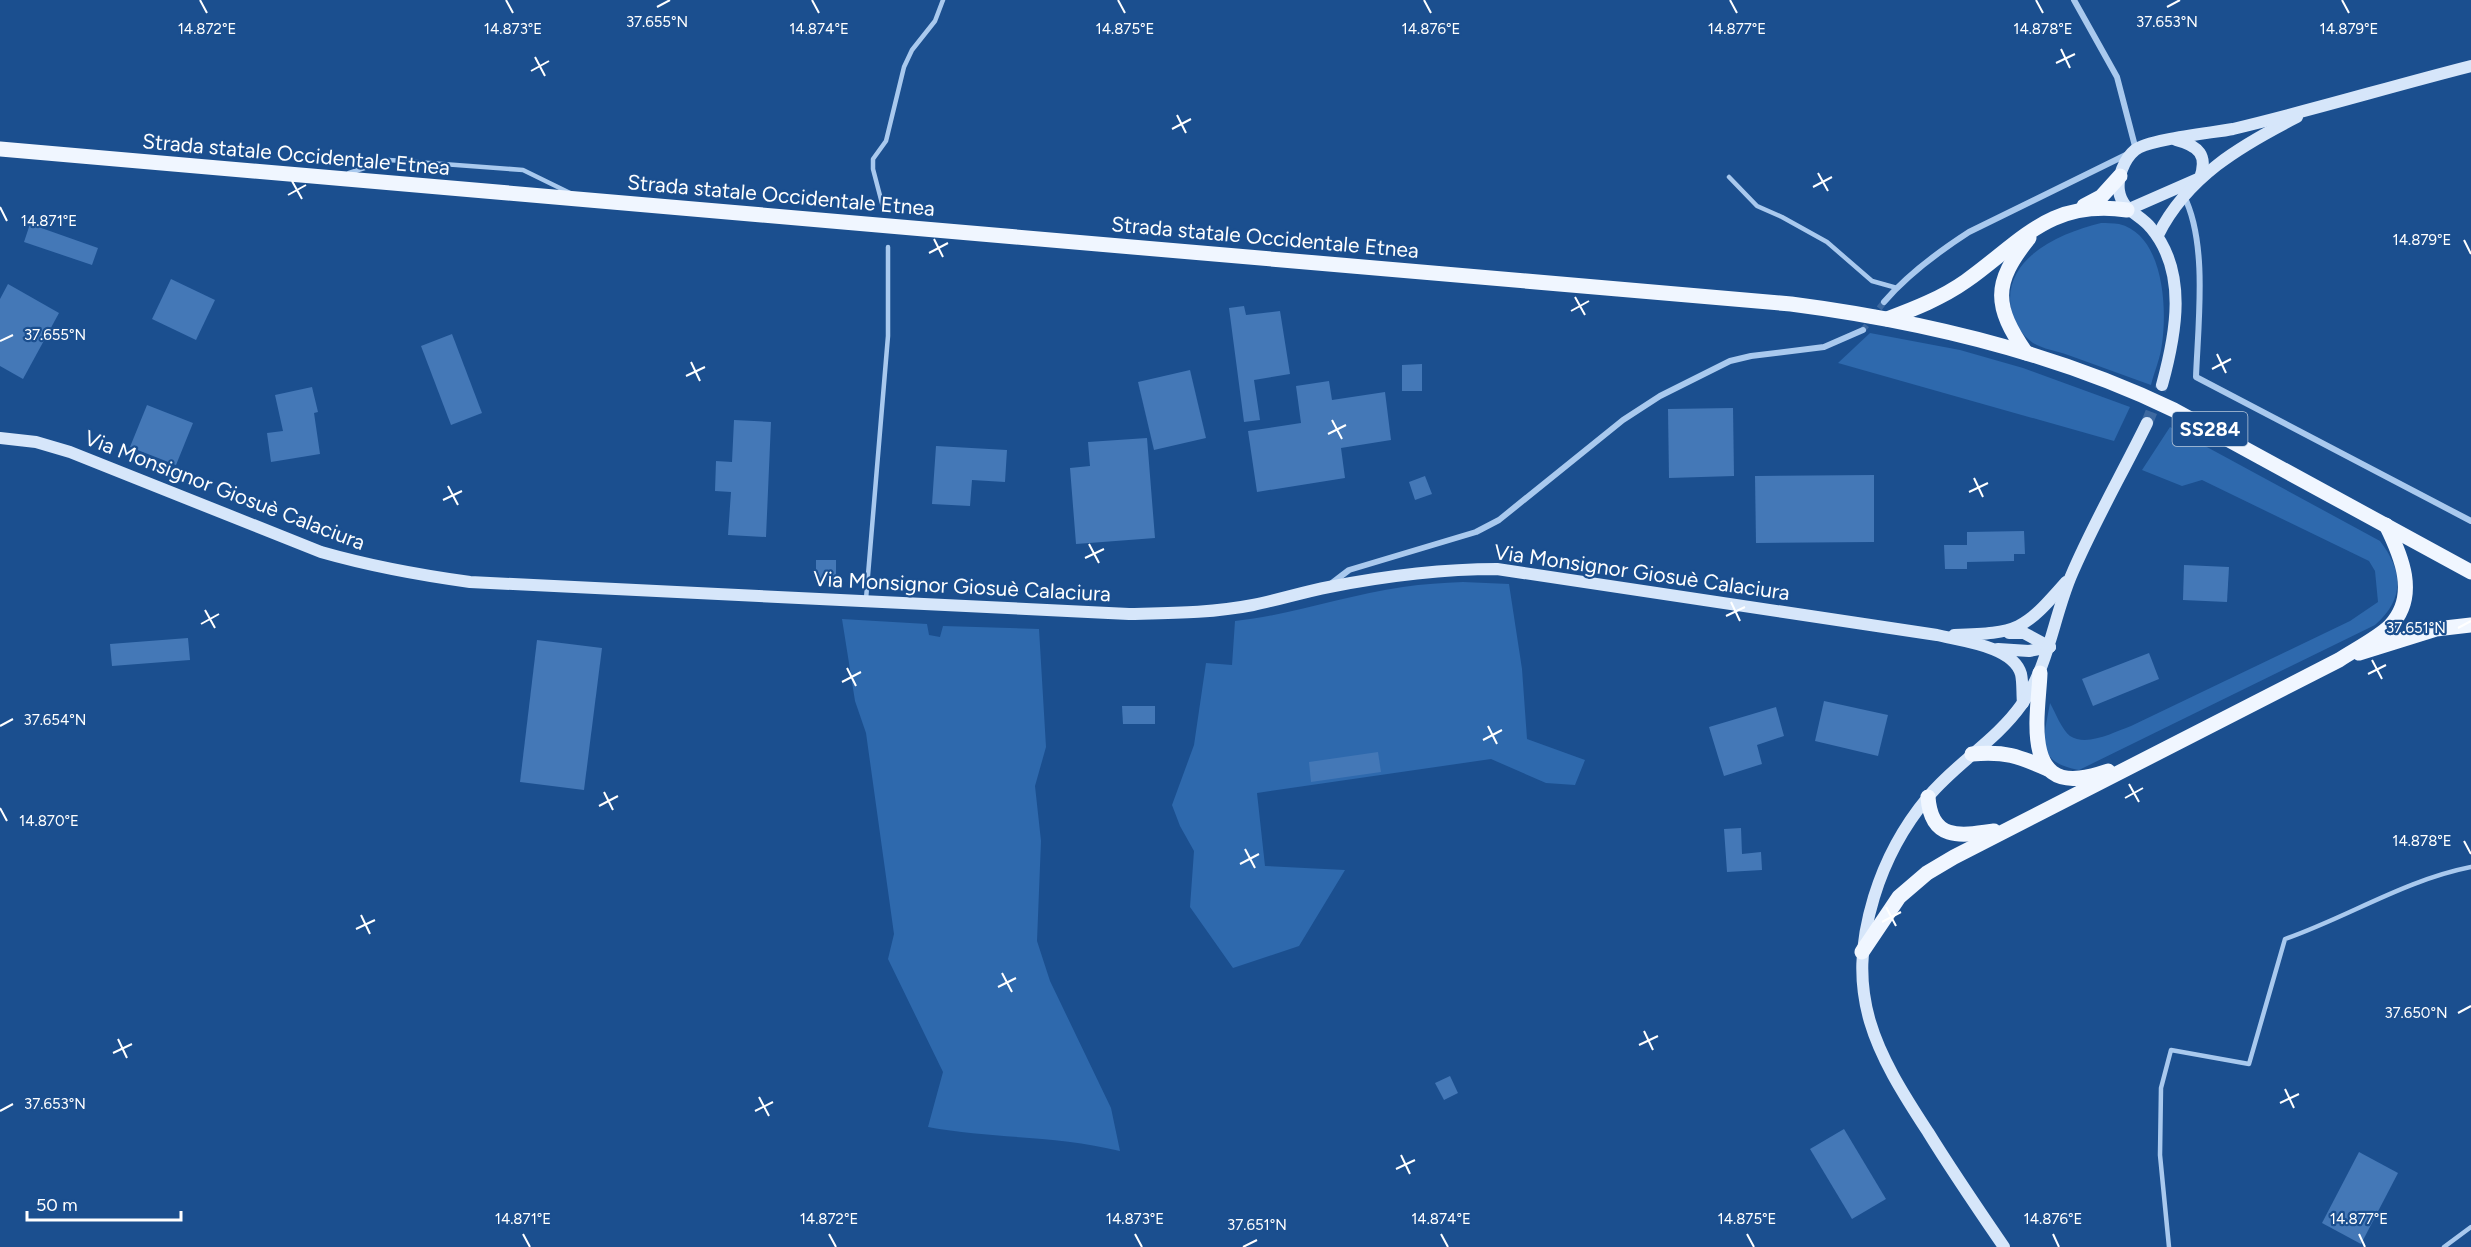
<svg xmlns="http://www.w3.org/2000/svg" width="2471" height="1247" font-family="Figtree,sans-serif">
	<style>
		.green { fill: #2e69ad }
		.building { fill: #4478b7 }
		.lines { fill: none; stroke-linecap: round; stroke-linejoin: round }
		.street-tunnel { stroke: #3d69a0; stroke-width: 6; stroke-dasharray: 6 3; stroke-linecap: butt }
		.secondary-tunnel { stroke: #3d69a0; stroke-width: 12; stroke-dasharray: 12 6; stroke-linecap: butt }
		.lane { stroke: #a9c9ee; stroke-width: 4.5 }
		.street { stroke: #a9c9ee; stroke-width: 6 }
		.secondary { stroke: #d6e6fa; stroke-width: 12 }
		.primary { stroke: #f0f6ff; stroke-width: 15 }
		.ticks { fill: none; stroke: #fff; stroke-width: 2 }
		.labels { text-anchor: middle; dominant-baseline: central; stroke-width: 4.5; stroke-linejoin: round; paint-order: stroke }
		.shield { fill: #1b4f8f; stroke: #bbcadd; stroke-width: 1.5 }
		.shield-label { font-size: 20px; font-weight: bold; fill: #fff }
		.street-label { font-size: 21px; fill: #fff; stroke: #1b4f8f }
		.ticks-label { font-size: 15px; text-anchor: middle; fill: #fff; stroke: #1b4f8f; stroke-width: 4.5; stroke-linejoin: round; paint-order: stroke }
	</style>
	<rect width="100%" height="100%" fill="#1b4f8f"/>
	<g class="green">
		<path d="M 2101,223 C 2106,223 2113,223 2119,224 C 2165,235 2168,313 2161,350 C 2159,361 2154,373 2151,385 C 2123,375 2096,365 2068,355 C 2057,351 2043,349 2033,343 C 2022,335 2013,322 2011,309 C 2002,258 2060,233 2101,223 Z"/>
		<path d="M 1870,333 L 1960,350 L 2023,368 L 2130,407 L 2114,441 L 1838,363 Z"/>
		<path d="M 2170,427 L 2380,541 C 2403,571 2405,599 2375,625 L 2079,770 C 2034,762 2044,738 2050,703 C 2055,712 2062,730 2070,736 C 2087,747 2114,732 2131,726 L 2350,621 L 2378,602 L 2375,571 L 2369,561 L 2202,480 L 2182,486 L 2142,470 Z"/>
		<path d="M 1463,582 L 1509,584 L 1522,669 L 1527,739 L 1585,760 L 1575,785 L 1546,783 L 1491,759 L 1257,793 L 1265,866 L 1345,870 L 1299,946 L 1233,968 L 1190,907 L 1194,851 L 1180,826 L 1172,805 L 1194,745 L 1206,663 L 1232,665 L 1235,621 C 1292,615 1346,595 1403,587 C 1423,584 1443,583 1463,582 Z"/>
		<path d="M 842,619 L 927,624 L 929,635 L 940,637 L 943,626 L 1039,629 L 1046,747 L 1035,786 L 1041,841 L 1037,941 L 1050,981 L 1111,1108 L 1120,1151 C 1057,1135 991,1139 928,1127 L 943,1072 L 888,959 L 894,934 L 866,733 L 855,701 Z"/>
	</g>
	<g class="building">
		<path d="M 30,224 L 98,248 L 92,265 L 24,242 Z"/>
		<path d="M 171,279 L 215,300 L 196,340 L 152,319 Z"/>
		<path d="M 8,284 L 59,313 L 23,379 L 0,366 L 0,299 Z"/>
		<path d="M 1244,306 L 1246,315 L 1280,311 L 1290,374 L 1254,380 L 1260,420 L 1244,422 L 1229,308 Z"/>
		<path d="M 452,334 L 482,413 L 451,425 L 421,346 Z"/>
		<path d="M 1422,364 L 1422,391 L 1402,391 L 1402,365 Z"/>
		<path d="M 1190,370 L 1206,438 L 1154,450 L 1138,382 Z"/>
		<path d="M 1329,381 L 1332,400 L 1385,392 L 1391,440 L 1341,448 L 1345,478 L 1257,492 L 1248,431 L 1301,423 L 1296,386 Z"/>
		<path d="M 312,387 L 318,412 L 314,413 L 320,454 L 271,462 L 267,433 L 283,431 L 275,395 Z"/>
		<path d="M 147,405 L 193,423 L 176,465 L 130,447 Z"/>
		<path d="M 1733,408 L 1734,476 L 1669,478 L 1668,409 Z"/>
		<path d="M 734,420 L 771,422 L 766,537 L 728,535 L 731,492 L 715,491 L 716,461 L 732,462 Z"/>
		<path d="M 1147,438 L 1155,538 L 1076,544 L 1070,468 L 1090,466 L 1088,442 Z"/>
		<path d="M 936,446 L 1007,450 L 1005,482 L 972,480 L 970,506 L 932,504 Z"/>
		<path d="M 1874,475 L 1874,542 L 1756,543 L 1755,476 Z"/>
		<path d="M 1425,476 L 1432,494 L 1415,500 L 1409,482 Z"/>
		<path d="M 2024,531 L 2025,554 L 2014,554 L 2014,561 L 1967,562 L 1967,569 L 1945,569 L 1944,545 L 1967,545 L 1967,532 Z"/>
		<path d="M 816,560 L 836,560 L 836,581 L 816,580 Z"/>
		<path d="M 2184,565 L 2229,567 L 2227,602 L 2183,600 Z"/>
		<path d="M 188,638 L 190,660 L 112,666 L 110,644 Z"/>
		<path d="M 537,640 L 602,648 L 584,790 L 520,782 Z"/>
		<path d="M 2149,653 L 2159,679 L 2093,706 L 2082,679 Z"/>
		<path d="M 1824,701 L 1888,715 L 1878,756 L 1815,741 Z"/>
		<path d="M 1122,706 L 1155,706 L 1155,724 L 1123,724 Z"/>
		<path d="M 1776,707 L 1784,736 L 1757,745 L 1762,764 L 1724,776 L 1709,727 Z"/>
		<path d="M 1378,752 L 1381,772 L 1311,782 L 1309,762 Z"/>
		<path d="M 1741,828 L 1742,854 L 1761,852 L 1762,870 L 1727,872 L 1724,829 Z"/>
		<path d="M 1450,1076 L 1458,1093 L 1444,1100 L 1435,1083 Z"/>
		<path d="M 1844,1129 L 1886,1199 L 1852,1219 L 1810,1149 Z"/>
		<path d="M 2359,1152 L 2398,1173 L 2361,1244 L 2322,1223 Z"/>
	</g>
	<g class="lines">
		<path class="street-tunnel" d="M 1863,330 L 1884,302"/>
		<path class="secondary-tunnel" d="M 2147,423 L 2162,385"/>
		<g class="lane">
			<path d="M 349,173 L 389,160 L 523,170 L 570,193"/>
			<path d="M 1729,177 L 1757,206 L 1782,217 L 1827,242 L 1872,281 L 1897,288"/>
			<path d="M 884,211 L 873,169 L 873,159 L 886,141 L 904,67 L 912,50 L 935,21 L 943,0"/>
			<path d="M 866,599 L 888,336 L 888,247"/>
			<path d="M 2169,1247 L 2160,1155 L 2161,1088 L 2171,1050 L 2249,1064 L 2285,939 C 2348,917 2405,880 2471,867"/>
			<path d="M 2444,1247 L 2471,1227"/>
		</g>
		<g class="street">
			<path d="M 2184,196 C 2208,244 2198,323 2196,377 L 2471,521"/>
			<path d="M 1884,302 C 1908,274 1938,252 1969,232 L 2136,150 L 2117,77 L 2074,0"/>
			<path d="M 1332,583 L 1349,570 L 1476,532 L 1499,520 L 1623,420 L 1660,396 L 1730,361 L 1751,356 L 1824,347 L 1863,330"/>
		</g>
		<g class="secondary">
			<path d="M 2127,210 L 2200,178 C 2208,155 2199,146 2176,140"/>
			<path d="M 2158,235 C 2187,177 2240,146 2297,117"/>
			<path d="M 2162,385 C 2176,334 2188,272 2151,228 C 2140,214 2122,211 2119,191 C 2117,178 2124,159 2135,150 C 2149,139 2212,133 2233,129 C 2313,110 2392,86 2471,66"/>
			<path d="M 0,438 L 36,442 L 70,452 L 321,552 C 370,566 419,575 470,582 L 1129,614 C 1171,613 1212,613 1253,605 C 1278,600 1303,592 1329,587 C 1385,576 1440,569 1497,569 L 1937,635 C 1961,641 2013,646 2021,674 C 2023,683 2022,694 2023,703"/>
			<path d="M 2009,633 L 2024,633 L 2050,647"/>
			<path d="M 1954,635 C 2019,633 2023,631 2066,582"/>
			<path d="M 1998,649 L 2029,651 L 2050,647"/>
			<path d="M 2004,1247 C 1978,1209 1952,1171 1928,1132 C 1875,1051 1844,996 1874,897 C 1885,861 1903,827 1928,797 C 1956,763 1996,741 2022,704 C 2049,665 2053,619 2071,576 C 2093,524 2122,474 2147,423"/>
		</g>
		<g class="primary">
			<path d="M 0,149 L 1791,304 C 1922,321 2054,352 2174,410 L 2471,572"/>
			<path d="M 2084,206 L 2101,197 L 2120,176"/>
			<path d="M 1887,319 C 1914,309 1942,298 1966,281 C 2022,241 2050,199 2127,210"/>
			<path d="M 2026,353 C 1994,306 1992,284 2029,238"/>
			<path d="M 2359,653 L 2436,629 L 2471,625"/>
			<path d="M 2040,673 C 2039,708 2022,785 2080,778 C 2089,777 2099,774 2108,771"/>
			<path d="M 1972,754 C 2005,751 2018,756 2048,769"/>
			<path d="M 1928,797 C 1931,841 1960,836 1994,831"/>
			<path d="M 1862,952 L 1899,897 L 1927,873 L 1954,857 L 2339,660 C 2354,650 2378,638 2390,626 C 2419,596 2401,555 2386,525"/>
		</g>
	</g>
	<path class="ticks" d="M 200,0 L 207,13M 506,0 L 513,13M 812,0 L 819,13M 1118,0 L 1125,13M 1424,0 L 1431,13M 1730,0 L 1737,13M 2036,0 L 2043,13M 2342,0 L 2349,13M 657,7 L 670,0M 2167,7 L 2180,0M 2061,49 L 2070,68M 535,57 L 545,76M 2056,63 L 2075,54M 531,71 L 549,61M 1177,115 L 1186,133M 1172,129 L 1191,119M 1818,173 L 1828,191M 292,181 L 302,199M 1813,187 L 1832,177M 288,195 L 306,185M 0,207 L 7,221M 934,239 L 943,257M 2464,240 L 2471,254M 929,253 L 948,243M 1575,297 L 1585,315M 1571,311 L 1589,301M 0,341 L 13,335M 2217,354 L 2226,373M 691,362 L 700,381M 2212,369 L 2231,359M 686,376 L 705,367M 1332,420 L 1342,439M 1328,434 L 1346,425M 1974,478 L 1983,497M 448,486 L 458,505M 1969,492 L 1988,483M 443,500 L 462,491M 1089,544 L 1099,563M 1085,558 L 1104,549M 1731,602 L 1740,621M 205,610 L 215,628M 1726,616 L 1745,607M 201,624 L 219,614M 2458,628 L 2471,621M 2372,660 L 2382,679M 847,668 L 856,686M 2368,674 L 2386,665M 842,682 L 861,672M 0,726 L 13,719M 1488,726 L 1497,744M 1483,740 L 1502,730M 2129,784 L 2139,802M 604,792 L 613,810M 2125,798 L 2143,788M 599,806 L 618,796M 0,808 L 7,821M 2464,841 L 2471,854M 1245,849 L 1255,868M 1240,864 L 1259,854M 1886,907 L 1896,926M 361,915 L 370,934M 1882,922 L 1901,912M 356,929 L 375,920M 1002,973 L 1012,992M 998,987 L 1016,978M 2458,1013 L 2471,1006M 1644,1031 L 1653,1050M 118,1039 L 127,1058M 1639,1045 L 1658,1036M 113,1053 L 132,1044M 2285,1089 L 2294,1108M 759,1097 L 769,1116M 2280,1103 L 2299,1094M 0,1111 L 13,1104M 755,1111 L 773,1102M 1401,1155 L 1410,1174M 1396,1169 L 1415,1160M 523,1234 L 530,1247M 829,1234 L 836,1247M 1135,1234 L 1142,1247M 1441,1234 L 1448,1247M 1747,1234 L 1754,1247M 2053,1234 L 2059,1247M 2359,1234 L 2365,1247M 1243,1247 L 1257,1240"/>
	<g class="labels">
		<rect class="shield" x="2172.5" y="412" width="75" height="34" rx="4.5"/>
		<g class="shield-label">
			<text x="2210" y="429">SS284</text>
		</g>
		<g class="street-label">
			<text transform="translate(296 154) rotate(5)">Strada statale Occidentale Etnea</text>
			<text transform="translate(781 195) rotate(5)">Strada statale Occidentale Etnea</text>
			<text transform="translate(1265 237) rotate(5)">Strada statale Occidentale Etnea</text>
			<text transform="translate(225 490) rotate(21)">Via Monsignor Giosuè Calaciura</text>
			<text transform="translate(1642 572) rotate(8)">Via Monsignor Giosuè Calaciura</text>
			<text transform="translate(962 586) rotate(3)">Via Monsignor Giosuè Calaciura</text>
		</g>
	</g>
	<g class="ticks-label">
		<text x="2167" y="27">37.653°N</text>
		<text x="657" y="27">37.655°N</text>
		<text x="207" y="34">14.872°E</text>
		<text x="513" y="34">14.873°E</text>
		<text x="819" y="34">14.874°E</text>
		<text x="1125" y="34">14.875°E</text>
		<text x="1431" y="34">14.876°E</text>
		<text x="1737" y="34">14.877°E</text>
		<text x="2043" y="34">14.878°E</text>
		<text x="2349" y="34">14.879°E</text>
		<text x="49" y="226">14.871°E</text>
		<text x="2422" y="245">14.879°E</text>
		<text x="55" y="340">37.655°N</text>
		<text x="2416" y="633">37.651°N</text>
		<text x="55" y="725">37.654°N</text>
		<text x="49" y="826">14.870°E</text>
		<text x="2422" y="846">14.878°E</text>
		<text x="2416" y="1018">37.650°N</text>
		<text x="55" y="1109">37.653°N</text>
		<text x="523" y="1224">14.871°E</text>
		<text x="829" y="1224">14.872°E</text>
		<text x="1135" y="1224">14.873°E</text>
		<text x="1441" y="1224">14.874°E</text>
		<text x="1747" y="1224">14.875°E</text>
		<text x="2053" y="1224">14.876°E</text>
		<text x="2359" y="1224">14.877°E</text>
		<text x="1257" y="1230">37.651°N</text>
	</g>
	<path d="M27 1211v9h154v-9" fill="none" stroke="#ffffff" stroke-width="3"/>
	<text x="36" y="1211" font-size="18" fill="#ffffff" stroke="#1b4f8f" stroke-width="4.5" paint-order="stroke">50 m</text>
</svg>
